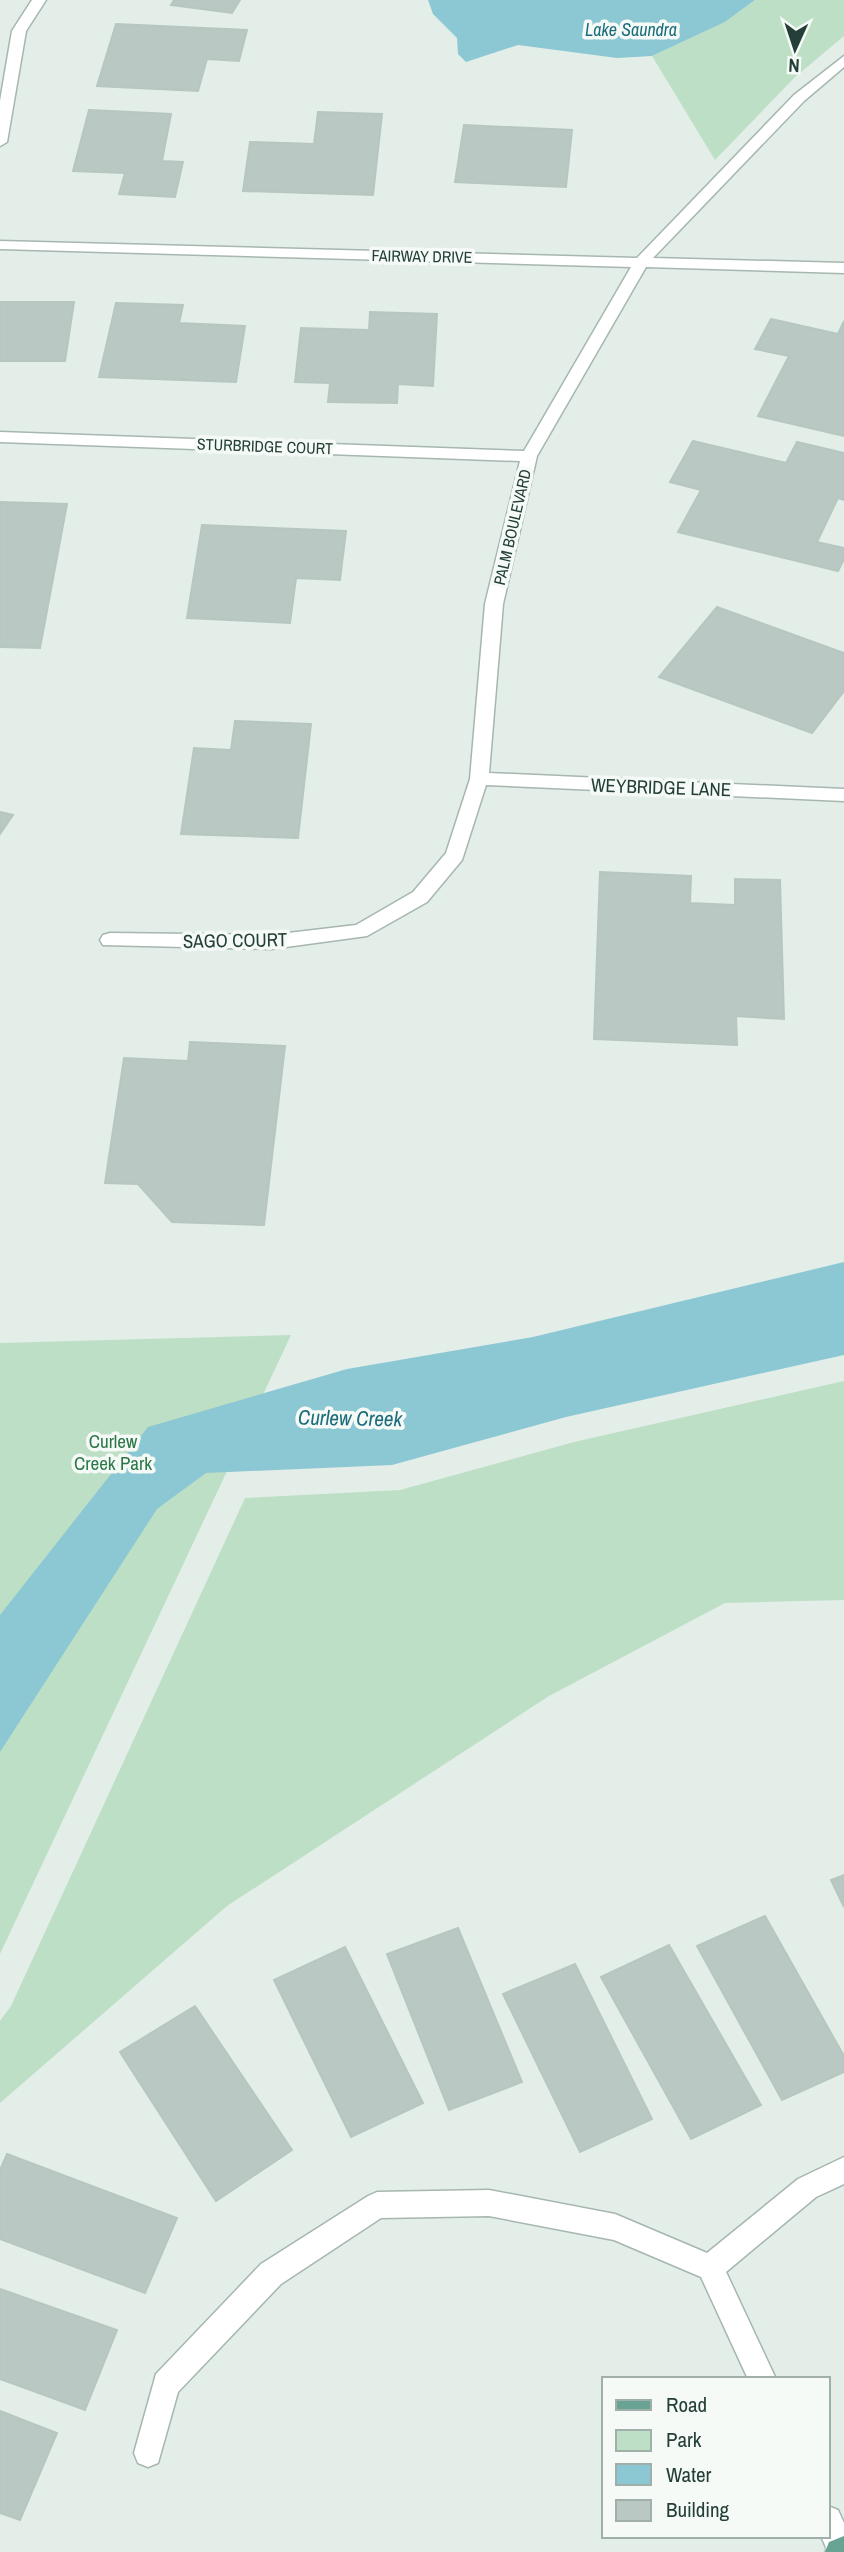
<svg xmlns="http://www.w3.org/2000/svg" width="844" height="2552" font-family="'Archivo Narrow',sans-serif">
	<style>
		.green { fill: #bddfc5 }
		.water { fill: #8cc8d3 }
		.building { fill: #b9c8c2; stroke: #b6c7c0; stroke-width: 2 }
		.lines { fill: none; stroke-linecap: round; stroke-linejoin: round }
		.minor-casing { stroke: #a6b6b0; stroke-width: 3 }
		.major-casing { stroke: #c1c9c7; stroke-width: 3 }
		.minor { fill: #fff; fill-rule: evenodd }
		.major { fill: #68a393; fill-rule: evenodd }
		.labels { text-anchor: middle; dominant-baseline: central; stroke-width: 7; stroke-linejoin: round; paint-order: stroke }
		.far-street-label { font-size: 16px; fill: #233f37; stroke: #f5faf7 }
		.far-water-label { font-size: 18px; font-style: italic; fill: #1c6d7c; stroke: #f5faf7 }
		.street-label { font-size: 19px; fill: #233f37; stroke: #f5faf7 }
		.park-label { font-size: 19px; fill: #2c7748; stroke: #f5faf7 }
		.water-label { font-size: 21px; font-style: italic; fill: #1c6d7c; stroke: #f5faf7 }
	</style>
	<rect width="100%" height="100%" fill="#e4eee9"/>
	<g class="green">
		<path d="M 755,0 L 844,0 L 844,36 L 794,78 L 715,160 L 652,56 L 725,22 Z"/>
		<path d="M 291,1335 L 0,1954 L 0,1343 Z"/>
		<path d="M 844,1381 L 844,1600 L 725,1603 L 549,1696 L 227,1906 L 0,2103 L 0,2021 L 11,2006 L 245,1498 L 400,1490 L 574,1442 Z"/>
	</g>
	<g class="water">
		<path d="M 428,0 L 755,0 L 725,22 L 652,56 L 617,58 L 518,45 L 466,62 L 458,54 L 457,38 L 433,14 Z"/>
		<path d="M 844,1262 L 844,1355 L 566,1417 L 392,1465 L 206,1473 L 157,1509 L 0,1752 L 0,1615 L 148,1427 L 347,1369 L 533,1337 Z"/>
	</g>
	<g class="building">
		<path d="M 174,0 L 240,0 L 232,13 L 171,5 Z"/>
		<path d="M 116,24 L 247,30 L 239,61 L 207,59 L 198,91 L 97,86 Z"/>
		<path d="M 89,110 L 171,114 L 162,161 L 183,162 L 175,197 L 119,194 L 125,173 L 73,171 Z"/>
		<path d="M 318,112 L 382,114 L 373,195 L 243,191 L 250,142 L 314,144 Z"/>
		<path d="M 464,125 L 572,130 L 566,187 L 455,182 Z"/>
		<path d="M 0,302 L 74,302 L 65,361 L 0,361 Z"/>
		<path d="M 116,303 L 183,305 L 179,323 L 245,326 L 236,382 L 99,377 Z"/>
		<path d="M 370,312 L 437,314 L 433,386 L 398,384 L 397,403 L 328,402 L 330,383 L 295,382 L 301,328 L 369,330 Z"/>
		<path d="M 771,319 L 838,334 L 844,321 L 844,436 L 758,416 L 789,356 L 755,349 Z"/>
		<path d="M 693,441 L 786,463 L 797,442 L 844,453 L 844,500 L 838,498 L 817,542 L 844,548 L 844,559 L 838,571 L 678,532 L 701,490 L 670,482 Z"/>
		<path d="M 0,502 L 67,504 L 40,648 L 0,647 Z"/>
		<path d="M 202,525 L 346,531 L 340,580 L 296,578 L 290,623 L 187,618 Z"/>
		<path d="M 717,607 L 844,653 L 844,691 L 812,733 L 659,677 Z"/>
		<path d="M 235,721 L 311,724 L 298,838 L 181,834 L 194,748 L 231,750 Z"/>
		<path d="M 0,812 L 13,815 L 0,834 Z"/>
		<path d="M 600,872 L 691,876 L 690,903 L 735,905 L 735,879 L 780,880 L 784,1019 L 736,1016 L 737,1045 L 594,1039 Z"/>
		<path d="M 190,1042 L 285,1046 L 264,1225 L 172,1222 L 138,1184 L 105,1183 L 124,1058 L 188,1061 Z"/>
		<path d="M 844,1875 L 844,1907 L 831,1880 Z"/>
		<path d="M 765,1916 L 844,2056 L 844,2072 L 782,2100 L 697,1946 Z"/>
		<path d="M 458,1928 L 522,2082 L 449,2110 L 387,1954 Z"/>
		<path d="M 669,1945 L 761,2105 L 691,2139 L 601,1977 Z"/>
		<path d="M 345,1947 L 423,2103 L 351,2137 L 274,1980 Z"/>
		<path d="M 575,1964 L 652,2119 L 580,2152 L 503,1994 Z"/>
		<path d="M 195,2006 L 292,2150 L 216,2201 L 120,2052 Z"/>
		<path d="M 7,2154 L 177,2218 L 145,2293 L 0,2239 L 0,2170 Z"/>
		<path d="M 0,2289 L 117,2330 L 85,2410 L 0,2379 Z"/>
		<path d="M 0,2411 L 57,2433 L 20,2520 L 0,2513 Z"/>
	</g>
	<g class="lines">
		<defs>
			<g id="minor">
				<path d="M 32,0 L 46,0 L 26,31 L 7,142 L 0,146 L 0,101 L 12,31 Z"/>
				<path d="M 844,56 L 844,67 L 804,101 L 653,258 L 844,263 L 844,273 L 646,267 L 537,456 L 503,604 L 489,773 L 844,789 L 844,801 L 486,785 L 462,860 L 427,902 L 367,936 L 271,949 L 103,945 L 100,940 L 103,935 L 110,933 L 271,935 L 356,925 L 413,892 L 446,853 L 470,779 L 485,604 L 520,461 L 0,442 L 0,432 L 524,451 L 631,267 L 0,249 L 0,241 L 637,258 L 794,95 Z"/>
				<path d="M 844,2157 L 844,2184 L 816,2197 L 726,2272 L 776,2379 L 748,2379 L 701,2277 L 614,2240 L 489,2216 L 381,2218 L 281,2284 L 178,2392 L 158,2463 L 148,2467 L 138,2463 L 134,2453 L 156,2374 L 261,2264 L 368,2196 L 377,2192 L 489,2190 L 615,2214 L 707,2253 L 798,2179 Z"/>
				<path d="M 828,2506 L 838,2510 L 844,2523 L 844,2552 L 828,2552 L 821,2536 L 828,2536 Z"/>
			</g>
			<path id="major" d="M 844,2536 L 844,2552 L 825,2552 L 829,2542 Z"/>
		</defs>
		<use href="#minor" class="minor-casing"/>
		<use href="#major" class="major-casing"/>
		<use href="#minor" class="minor"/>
		<use href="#major" class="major"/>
	</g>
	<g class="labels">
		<g class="far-street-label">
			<text transform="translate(422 256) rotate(1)">FAIRWAY DRIVE</text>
			<text transform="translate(265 446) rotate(2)">STURBRIDGE COURT</text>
			<text transform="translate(512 527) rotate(-77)">PALM BOULEVARD</text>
		</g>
		<g class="far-water-label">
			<text x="631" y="29">Lake Saundra</text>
		</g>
		<g class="street-label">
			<text transform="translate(661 787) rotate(2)">WEYBRIDGE LANE</text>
			<text transform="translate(235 940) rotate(-1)">SAGO COURT</text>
		</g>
		<g class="park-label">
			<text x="113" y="1441">Curlew<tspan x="113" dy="22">Creek Park</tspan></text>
		</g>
		<g class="water-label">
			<text transform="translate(350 1418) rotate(1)">Curlew Creek</text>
		</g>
	</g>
	<rect x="602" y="2377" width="228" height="161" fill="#f5faf7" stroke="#a1afaa" stroke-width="2"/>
	<rect x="616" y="2400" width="35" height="10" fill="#68a393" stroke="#a1afaa" stroke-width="2"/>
	<text x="666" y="2412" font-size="21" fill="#233f37">Road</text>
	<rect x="616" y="2430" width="35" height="21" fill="#bddfc5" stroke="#a1afaa" stroke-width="2"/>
	<text x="666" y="2447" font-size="21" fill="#233f37">Park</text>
	<rect x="616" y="2464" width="35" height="21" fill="#8cc8d3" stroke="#a1afaa" stroke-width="2"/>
	<text x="666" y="2482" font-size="21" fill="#233f37">Water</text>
	<rect x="616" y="2500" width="35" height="21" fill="#b9c8c2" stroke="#a1afaa" stroke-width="2"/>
	<text x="666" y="2517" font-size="21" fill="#233f37">Building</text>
	<g transform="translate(795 49) rotate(183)" stroke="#f5faf7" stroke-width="5" paint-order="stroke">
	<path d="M0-5L12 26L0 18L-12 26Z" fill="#233f37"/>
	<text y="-10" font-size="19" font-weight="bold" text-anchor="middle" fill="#233f37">N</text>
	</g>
</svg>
